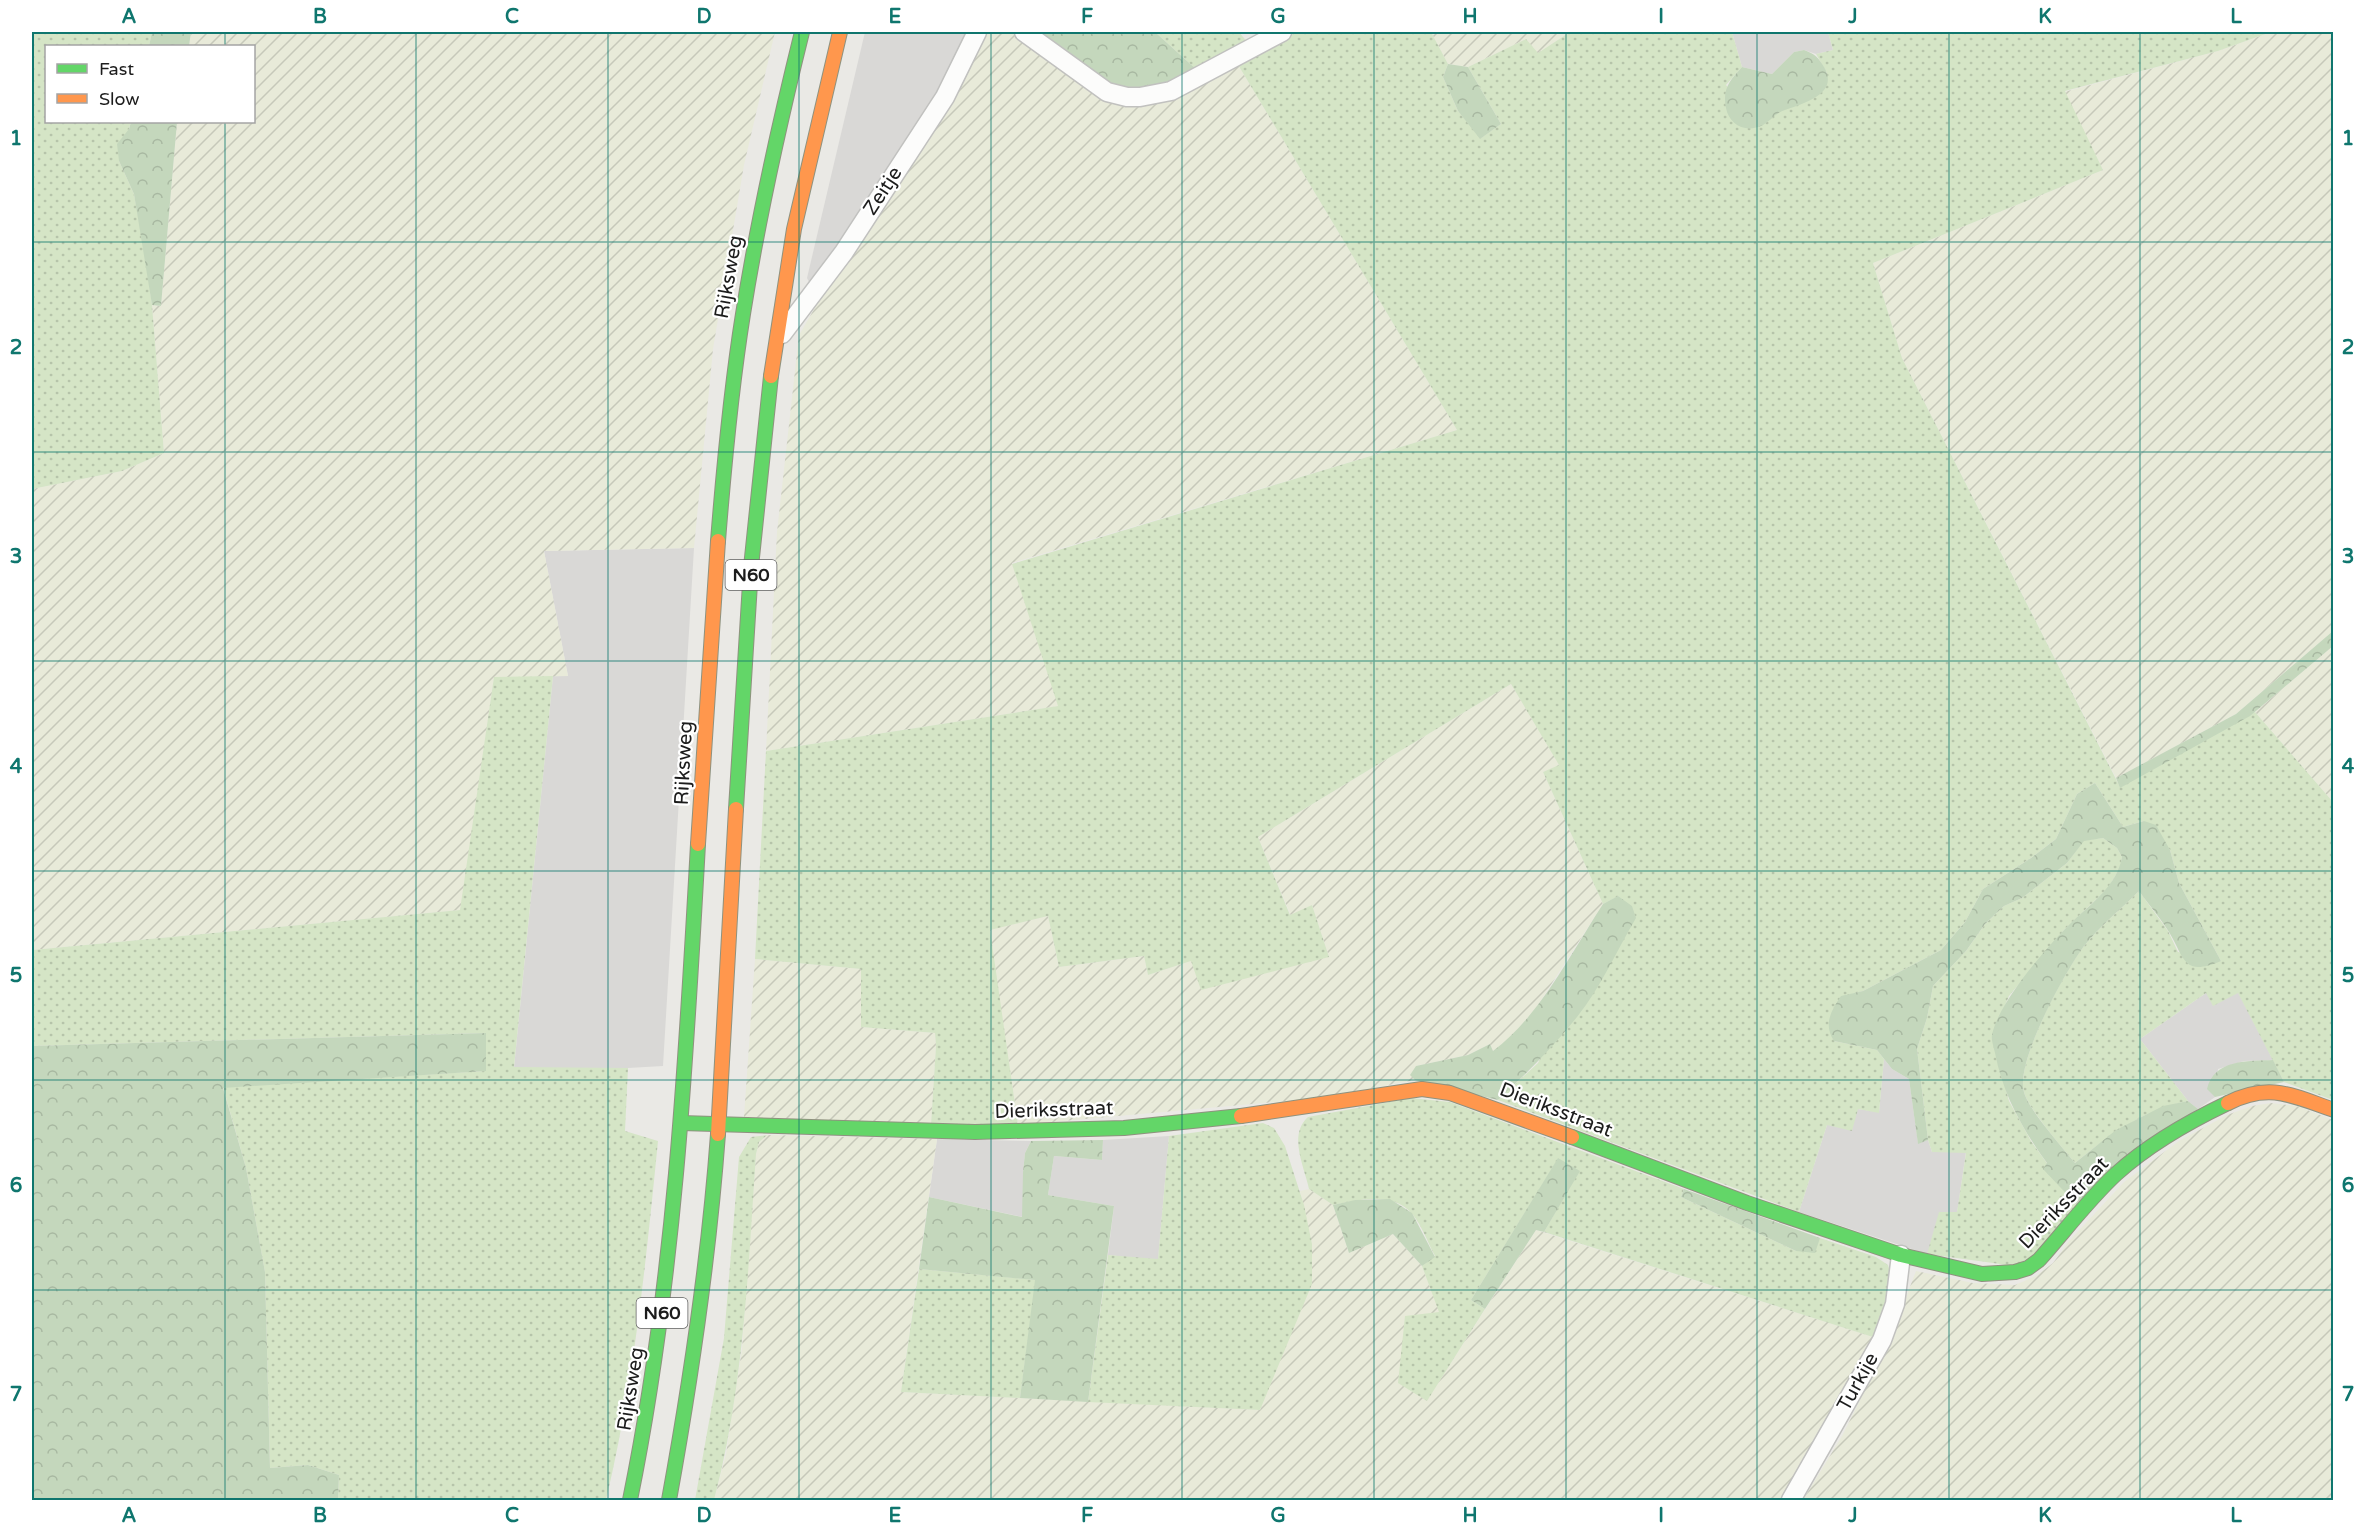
<svg xmlns="http://www.w3.org/2000/svg" width="2365" height="1532" font-family="'Varela Round',sans-serif">
	<style>
		.residential { fill: #d9d8d6 }
		.farmland { fill: url(#farmland-furrows) }
		.grass { fill: url(#grass-dots) }
		.forest { fill: url(#forest-crowns) }
		.lines { fill: none; stroke-linecap: round; stroke-linejoin: round }
		.street-casing { stroke: #c1c1bf; stroke-width: 21 }
		.fast-casing { stroke: #8f927f; stroke-width: 16 }
		.slow-casing { stroke: #8f927f; stroke-width: 16 }
		.street { stroke: #fcfcfb; stroke-width: 18 }
		.fast { stroke: #63d668; stroke-width: 14 }
		.slow { stroke: #ff974d; stroke-width: 14 }
		.grid { fill: none; stroke: #0f766e; stroke-width: 1.5; stroke-opacity: 0.55 }
		.labels { text-anchor: middle; dominant-baseline: central; stroke-width: 4.5; stroke-linejoin: round; paint-order: stroke }
		.shield { fill: #fff; stroke: #606060; stroke-width: 1.5 }
		.shield-label { font-size: 18px; font-weight: bold; fill: #1c1c1c }
		.street-label { font-size: 20px; fill: #1c1c1c; stroke: #fff }
		.neatline { fill: none; stroke: #0f766e; stroke-width: 2 }
		.grid-label { font-size: 20px; text-anchor: middle; font-weight: bold; fill: #0f766e }
	</style>
	<defs>
		<pattern id="farmland-furrows" width="10" height="10" patternUnits="userSpaceOnUse" patternTransform="scale(1.5)"><rect width="10" height="10" fill="#e8ead9"/><path d="M-1 1l2-2M0 10L10 0M9 11l2-2" fill="none" stroke="#c6c8ba"/></pattern>
		<pattern id="grass-dots" width="8" height="8" patternUnits="userSpaceOnUse" patternTransform="scale(1.5)"><rect width="8" height="8" fill="#d5e5c6"/><path d="M2 2h.1M6 6h.1" fill="none" stroke="#b6c4aa" stroke-width="1.8" stroke-linecap="round"/></pattern>
		<pattern id="forest-crowns" width="20" height="18" patternUnits="userSpaceOnUse" patternTransform="scale(1.5)"><rect width="20" height="18" fill="#c4d7bc"/><path d="M2 6a3 3 0 1 1 6 0M12 15a3 3 0 1 1 6 0" fill="none" stroke="#a8b8a1"/></pattern>
	</defs>
	<rect width="100%" height="100%" fill="#eae9e5"/>
	<g class="residential">
		<path d="M 865,32 L 971,32 L 936,104 L 813,282 L 809,282 L 807,278 Z"/>
		<path d="M 1732,32 L 1828,32 L 1833,50 L 1816,54 L 1804,50 L 1794,52 L 1772,74 L 1742,67 Z"/>
		<path d="M 694,548 L 663,1066 L 628,1068 L 514,1068 L 553,676 L 568,676 L 544,551 Z"/>
		<path d="M 2238,992 L 2273,1060 L 2244,1061 L 2218,1069 L 2215,1097 L 2198,1109 L 2188,1101 L 2140,1039 L 2206,993 Z"/>
		<path d="M 1884,1059 L 1892,1069 L 1909,1079 L 1918,1143 L 1928,1140 L 1932,1152 L 1966,1152 L 1957,1213 L 1927,1254 L 1799,1212 L 1827,1125 L 1858,1109 L 1879,1112 Z"/>
		<path d="M 1169,1136 L 1158,1260 L 1108,1255 L 1114,1206 L 1048,1195 L 1054,1156 L 1102,1160 L 1103,1140 Z"/>
		<path d="M 937,1139 L 1031,1141 L 1025,1153 L 1023,1172 L 1023,1217 L 929,1197 Z"/>
	</g>
	<g class="farmland">
		<path d="M 191,32 L 775,32 L 744,165 L 713,349 L 694,548 L 544,551 L 568,676 L 494,678 L 461,910 L 32,950 L 32,489 L 122,471 L 164,453 L 152,305 L 161,306 L 177,122 L 254,122 L 254,46 L 189,46 Z"/>
		<path d="M 982,32 L 1014,32 L 1072,76 L 1237,63 L 1457,430 L 1012,563 L 1059,706 L 766,751 L 777,532 L 799,335 L 841,263 Z"/>
		<path d="M 1431,32 L 1570,32 L 1537,54 L 1526,39 L 1468,67 L 1448,64 Z"/>
		<path d="M 2271,32 L 2333,32 L 2333,631 L 2236,714 L 2116,778 L 1902,358 L 1873,263 L 2103,170 L 2064,92 L 2218,51 Z"/>
		<path d="M 2333,646 L 2333,802 L 2255,712 Z"/>
		<path d="M 1511,684 L 1560,766 L 1543,772 L 1603,904 L 1536,1008 L 1511,1038 L 1493,1051 L 1490,1044 L 1468,1055 L 1416,1066 L 1415,1080 L 1320,1098 L 1018,1125 L 989,930 L 1048,916 L 1059,967 L 1144,956 L 1148,975 L 1191,961 L 1329,957 L 1312,905 L 1291,916 L 1258,837 Z"/>
		<path d="M 755,959 L 861,969 L 861,1027 L 935,1033 L 936,1046 L 931,1125 L 744,1117 Z"/>
		<path d="M 2271,1103 L 2297,1106 L 2333,1120 L 2333,1500 L 1803,1500 L 1842,1436 L 1889,1342 L 1916,1271 L 1973,1283 L 2015,1285 L 2036,1276 L 2053,1263 L 2070,1240 L 2124,1182 L 2179,1141 L 2227,1115 L 2252,1106 Z"/>
		<path d="M 767,1135 L 937,1139 L 901,1392 L 1260,1410 L 1312,1244 L 1300,1191 L 1309,1189 L 1333,1205 L 1349,1253 L 1393,1234 L 1422,1266 L 1440,1312 L 1427,1400 L 1536,1230 L 1876,1338 L 1826,1429 L 1782,1500 L 714,1500 L 726,1454 L 742,1349 L 756,1154 L 759,1142 Z"/>
	</g>
	<g class="grass">
		<path d="M 32,32 L 152,32 L 149,46 L 46,46 L 46,122 L 131,122 L 119,161 L 134,194 L 145,254 L 152,305 L 164,453 L 122,471 L 32,489 Z"/>
		<path d="M 1155,32 L 1239,32 L 1248,43 L 1197,70 Z"/>
		<path d="M 1297,32 L 1431,32 L 1448,64 L 1443,77 L 1458,111 L 1481,138 L 1501,124 L 1468,67 L 1526,39 L 1538,53 L 1570,32 L 1732,32 L 1742,67 L 1726,85 L 1760,126 L 1827,73 L 1816,54 L 1833,50 L 1828,32 L 2271,32 L 2218,51 L 2065,91 L 2103,170 L 1873,263 L 1902,358 L 2120,787 L 2255,712 L 2333,802 L 2333,1100 L 2284,1082 L 2238,993 L 2213,1006 L 2206,993 L 2140,1039 L 2188,1101 C 2141,1111 2111,1134 2075,1163 C 2062,1147 2029,1110 2024,1092 C 2015,1062 2065,971 2084,946 C 2100,926 2121,909 2139,891 L 2168,931 L 2178,952 L 2221,961 L 2179,883 L 2170,850 L 2144,821 L 2123,827 L 2095,783 L 2077,794 L 2056,839 L 2031,858 L 1983,889 L 1965,922 L 1941,950 L 1863,991 L 1841,997 L 1834,1041 L 1877,1050 L 1884,1059 L 1879,1113 L 1858,1109 L 1852,1131 L 1827,1125 L 1799,1212 L 1498,1100 L 1538,1063 L 1619,896 L 1603,904 L 1543,772 L 1559,765 L 1511,684 L 1258,837 L 1290,915 L 1312,905 L 1329,957 L 1201,990 L 1191,961 L 1148,975 L 1144,956 L 1059,967 L 1048,916 L 990,930 L 1018,1125 L 931,1125 L 936,1046 L 935,1033 L 861,1027 L 861,969 L 755,959 L 766,751 L 1058,706 L 1012,564 L 1457,430 L 1237,63 Z"/>
		<path d="M 553,676 L 514,1067 L 628,1068 L 625,1131 L 658,1141 C 646,1261 634,1383 606,1500 L 338,1500 L 339,1475 L 308,1465 L 270,1468 L 265,1272 L 246,1168 L 223,1087 L 485,1071 L 486,1033 L 32,1046 L 32,950 L 460,910 L 494,677 Z"/>
		<path d="M 2103,838 L 2117,848 L 2122,857 L 2120,868 L 2108,888 L 2064,930 L 2009,996 L 1992,1036 L 2009,1101 L 2031,1141 L 2077,1205 L 2042,1250 L 2015,1266 L 1927,1254 L 1939,1212 L 1957,1212 L 1966,1153 L 1932,1152 L 1928,1140 L 1917,1049 L 1927,1018 L 1933,986 L 1966,951 L 1985,924 L 2004,906 L 2022,898 L 2067,863 L 2084,840 Z"/>
		<path d="M 1411,1098 L 1450,1102 L 1684,1189 L 1681,1197 L 1796,1251 L 1820,1238 L 1876,1257 L 1888,1265 L 1890,1272 L 1885,1316 L 1876,1338 L 1544,1232 L 1579,1171 L 1558,1159 L 1471,1300 L 1485,1309 L 1427,1401 L 1398,1383 L 1405,1316 L 1439,1312 L 1422,1266 L 1435,1256 C 1428,1243 1422,1226 1413,1215 C 1394,1191 1358,1200 1333,1205 L 1309,1189 C 1304,1166 1288,1135 1308,1117 Z"/>
		<path d="M 1263,1123 L 1274,1128 L 1285,1146 L 1304,1205 L 1312,1244 L 1312,1284 L 1260,1410 L 1088,1402 L 1108,1255 L 1158,1259 L 1169,1136 Z"/>
		<path d="M 767,1135 L 759,1142 L 756,1154 C 748,1270 744,1387 714,1500 L 695,1500 L 724,1338 L 739,1157 L 751,1137 Z"/>
		<path d="M 919,1269 L 1036,1280 L 1020,1398 L 901,1392 Z"/>
	</g>
	<g class="forest">
		<path d="M 152,32 L 191,32 L 189,46 L 149,46 Z"/>
		<path d="M 1031,32 L 1155,32 L 1197,70 L 1150,91 L 1113,89 Z"/>
		<path d="M 1804,50 C 1815,54 1818,57 1824,67 C 1841,96 1798,104 1780,112 C 1773,116 1768,123 1761,126 C 1744,133 1729,124 1726,108 C 1722,89 1730,80 1742,67 L 1772,74 L 1794,52 Z"/>
		<path d="M 1448,64 L 1468,67 L 1501,124 L 1480,139 L 1458,111 L 1443,77 Z"/>
		<path d="M 131,122 L 177,122 L 161,306 L 152,305 L 134,194 L 119,161 L 117,144 L 129,129 Z"/>
		<path d="M 2333,631 L 2333,646 L 2250,716 L 2120,788 L 2116,778 L 2236,714 Z"/>
		<path d="M 2095,783 L 2123,827 L 2144,821 L 2156,825 L 2170,850 L 2179,883 L 2221,961 C 2181,978 2185,956 2167,929 C 2159,916 2148,904 2139,891 C 2121,909 2100,926 2084,946 C 2065,972 2015,1062 2024,1092 C 2028,1109 2062,1147 2075,1163 L 2116,1130 L 2163,1106 L 2188,1101 L 2198,1109 L 2077,1205 L 2043,1169 L 2047,1163 C 2022,1129 2003,1094 1995,1053 C 1994,1048 1991,1040 1992,1035 C 1998,1003 2049,944 2073,921 C 2093,902 2117,885 2122,857 L 2117,848 L 2103,838 L 2084,841 L 2067,863 L 2022,898 L 2004,906 L 1985,924 L 1966,951 L 1933,986 L 1927,1018 L 1917,1049 L 1928,1140 L 1918,1144 L 1909,1079 L 1892,1069 L 1877,1050 L 1834,1041 C 1823,1024 1831,1011 1841,996 L 1863,991 L 1941,950 L 1965,922 L 1983,889 L 2031,858 L 2056,839 L 2077,794 Z"/>
		<path d="M 1618,896 L 1632,906 L 1636,918 C 1617,950 1601,987 1577,1017 C 1553,1047 1526,1074 1498,1100 L 1415,1080 L 1410,1075 L 1416,1066 L 1468,1055 L 1490,1044 L 1493,1051 C 1540,1016 1571,953 1603,904 Z"/>
		<path d="M 486,1033 L 486,1071 L 223,1088 L 246,1168 L 265,1272 L 270,1468 L 308,1465 L 339,1475 L 338,1500 L 32,1500 L 32,1046 Z"/>
		<path d="M 2273,1060 L 2284,1082 L 2215,1097 L 2207,1089 C 2214,1059 2248,1061 2273,1060 Z"/>
		<path d="M 1103,1140 L 1102,1160 L 1054,1156 L 1048,1195 L 1114,1206 L 1088,1402 L 1020,1398 L 1035,1280 L 919,1269 L 929,1197 L 1022,1217 L 1023,1172 L 1025,1153 L 1031,1141 Z"/>
		<path d="M 1558,1158 L 1580,1171 L 1544,1232 L 1536,1230 L 1485,1309 L 1471,1300 Z"/>
		<path d="M 1684,1189 L 1820,1238 L 1815,1253 L 1796,1251 L 1681,1197 Z"/>
		<path d="M 1390,1199 L 1412,1213 L 1435,1257 L 1422,1266 L 1393,1234 L 1349,1253 L 1333,1205 L 1355,1200 Z"/>
	</g>
	<g class="lines">
		<defs>
			<g id="street">
				<path d="M 1024,32 L 1107,92 L 1127,97 L 1140,97 L 1171,91 L 1282,32"/>
				<path d="M 782,334 L 844,252 L 945,97 L 977,32"/>
				<path d="M 1791,1500 L 1882,1340 L 1895,1304 L 1901,1255"/>
			</g>
			<g id="fast">
				<path d="M 718,541 C 724,465 731,389 743,314 C 758,219 779,125 802,32"/>
				<path d="M 736,809 L 751,567 L 771,376"/>
				<path d="M 681,1123 L 975,1132 L 1124,1128 L 1241,1116"/>
				<path d="M 1572,1137 L 1747,1203 L 1901,1255 L 1982,1274 L 2015,1272 L 2028,1268 L 2039,1260 C 2064,1232 2088,1200 2116,1174 C 2148,1145 2188,1122 2228,1103"/>
				<path d="M 630,1500 C 674,1284 686,1064 698,844"/>
				<path d="M 669,1500 C 691,1379 709,1257 718,1134"/>
			</g>
			<g id="slow">
				<path d="M 771,376 L 794,229 L 840,32"/>
				<path d="M 698,844 L 718,541"/>
				<path d="M 2228,1103 C 2270,1082 2293,1096 2334,1110"/>
				<path d="M 1241,1116 L 1422,1089 L 1450,1093 L 1572,1137"/>
				<path d="M 718,1134 L 736,809"/>
			</g>
		</defs>
		<use href="#street" class="street-casing"/>
		<use href="#fast" class="fast-casing"/>
		<use href="#slow" class="slow-casing"/>
		<use href="#street" class="street"/>
		<use href="#fast" class="fast"/>
		<use href="#slow" class="slow"/>
	</g>
	<path class="grid" d="M 225,32 L 225,46M 416,32 L 416,1500M 608,32 L 608,1500M 799,32 L 799,1500M 991,32 L 991,1500M 1182,32 L 1182,1500M 1374,32 L 1374,1500M 1566,32 L 1566,1500M 1757,32 L 1757,1500M 1949,32 L 1949,1500M 2140,32 L 2140,1500M 225,122 L 225,1500M 32,242 L 2334,242M 32,452 L 2334,452M 32,661 L 2334,661M 32,871 L 2334,871M 32,1080 L 2334,1080M 32,1290 L 2334,1290"/>
	<g class="labels">
		<g class="shield">
			<rect x="725.5" y="560" width="51" height="30" rx="4.5"/>
			<rect x="636.5" y="1298" width="51" height="30" rx="4.5"/>
		</g>
		<g class="shield-label">
			<text x="751" y="575">N60</text>
			<text x="662" y="1313">N60</text>
		</g>
		<g class="street-label">
			<text transform="translate(883 191) rotate(-57)">Zeitje</text>
			<text transform="translate(729 277) rotate(-80)">Rijksweg</text>
			<text transform="translate(684 763) rotate(-87)">Rijksweg</text>
			<text transform="translate(1054 1110) rotate(-2)">Dieriksstraat</text>
			<text transform="translate(1556 1110) rotate(21)">Dieriksstraat</text>
			<text transform="translate(2064 1203) rotate(-46)">Dieriksstraat</text>
			<text transform="translate(1858 1382) rotate(-61)">Turkije</text>
			<text transform="translate(631 1389) rotate(-81)">Rijksweg</text>
		</g>
	</g>
	<rect width="2365" height="1532" fill="none" stroke="#ffffff" stroke-width="66"/>
	<rect x="45" y="45" width="210" height="78" fill="#ffffff" stroke="#a4a4a4" stroke-width="1.5"/>
	<rect x="57" y="64" width="30" height="9" fill="#63d668" stroke="#a4a4a4" stroke-width="1.5"/>
	<text x="99" y="75" font-size="18" fill="#1c1c1c">Fast</text>
	<rect x="57" y="94" width="30" height="9" fill="#ff974d" stroke="#a4a4a4" stroke-width="1.5"/>
	<text x="99" y="105" font-size="18" fill="#1c1c1c">Slow</text>
	<rect x="33" y="33" width="2299" height="1466" class="neatline"/>
	<g class="grid-label">
		<text x="129" y="23">A</text>
		<text x="320" y="23">B</text>
		<text x="512" y="23">C</text>
		<text x="704" y="23">D</text>
		<text x="895" y="23">E</text>
		<text x="1087" y="23">F</text>
		<text x="1278" y="23">G</text>
		<text x="1470" y="23">H</text>
		<text x="1661" y="23">I</text>
		<text x="1853" y="23">J</text>
		<text x="2045" y="23">K</text>
		<text x="2236" y="23">L</text>
		<text x="16" y="145">1</text>
		<text x="2348" y="145">1</text>
		<text x="16" y="354">2</text>
		<text x="2348" y="354">2</text>
		<text x="16" y="563">3</text>
		<text x="2348" y="563">3</text>
		<text x="16" y="773">4</text>
		<text x="2348" y="773">4</text>
		<text x="16" y="982">5</text>
		<text x="2348" y="982">5</text>
		<text x="16" y="1192">6</text>
		<text x="2348" y="1192">6</text>
		<text x="16" y="1401">7</text>
		<text x="2348" y="1401">7</text>
		<text x="129" y="1522">A</text>
		<text x="320" y="1522">B</text>
		<text x="512" y="1522">C</text>
		<text x="704" y="1522">D</text>
		<text x="895" y="1522">E</text>
		<text x="1087" y="1522">F</text>
		<text x="1278" y="1522">G</text>
		<text x="1470" y="1522">H</text>
		<text x="1661" y="1522">I</text>
		<text x="1853" y="1522">J</text>
		<text x="2045" y="1522">K</text>
		<text x="2236" y="1522">L</text>
	</g>
</svg>
